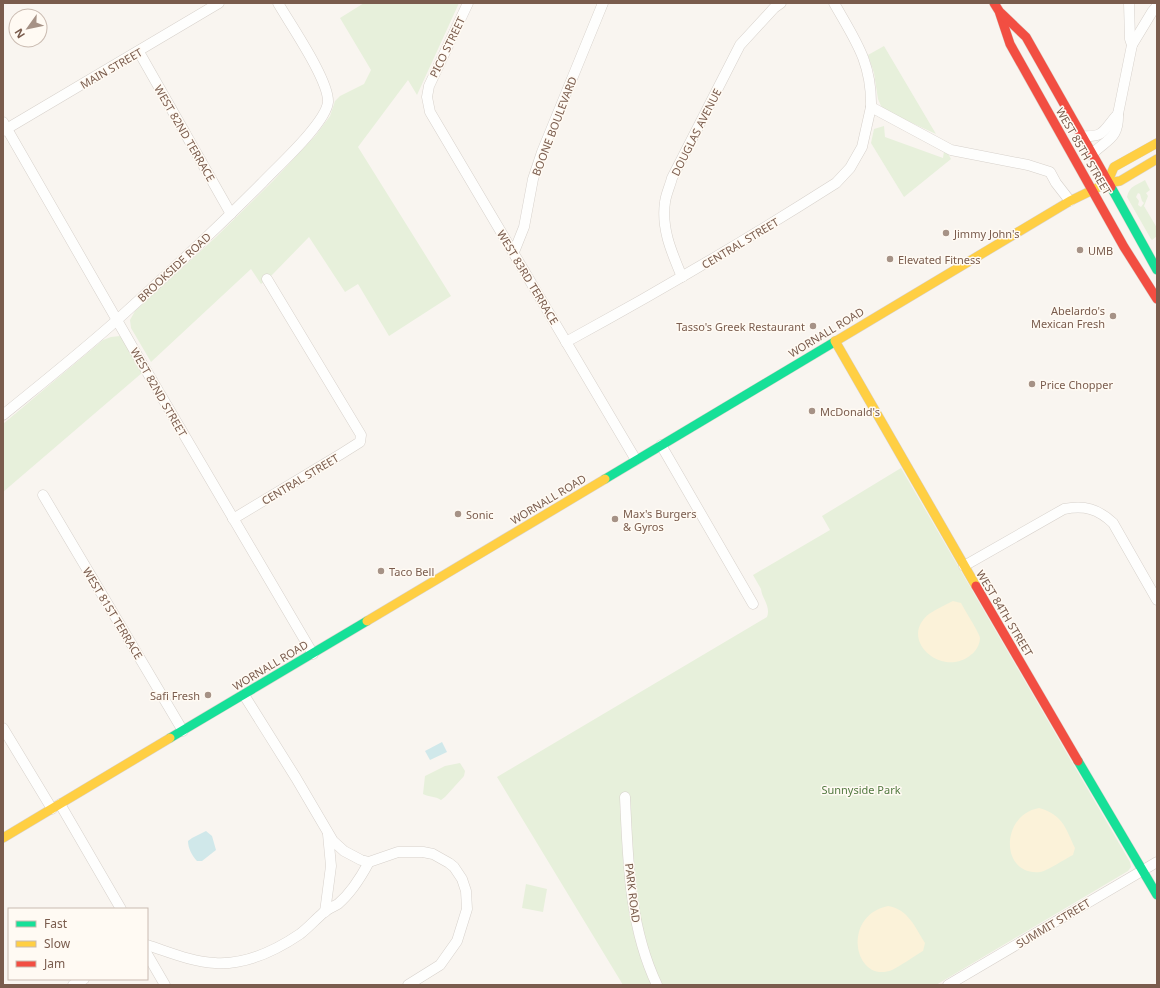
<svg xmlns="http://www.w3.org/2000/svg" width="1160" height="988" font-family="'Noto Sans',sans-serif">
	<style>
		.green { fill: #e7f0db; fill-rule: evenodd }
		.sand { fill: #fbf2d9 }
		.water { fill: #d0e8ea }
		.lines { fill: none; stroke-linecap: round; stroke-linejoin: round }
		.street-casing { stroke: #d7d1cb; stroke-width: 11 }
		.fast-casing { stroke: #d9d2cb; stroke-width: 10 }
		.slow-casing { stroke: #d9d2cb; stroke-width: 10 }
		.jam-casing { stroke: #d9d2cb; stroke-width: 10 }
		.street { stroke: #fefefd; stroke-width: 10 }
		.fast { stroke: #16e098; stroke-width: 9 }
		.slow { stroke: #ffcf43; stroke-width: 9 }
		.jam { stroke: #f24e42; stroke-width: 9 }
		.poi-dot { fill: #a69286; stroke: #fffaf3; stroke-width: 1.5 }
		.labels { text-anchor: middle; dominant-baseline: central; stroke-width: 3; stroke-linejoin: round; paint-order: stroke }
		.street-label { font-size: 11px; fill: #7a5c4d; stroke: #fffaf3 }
		.poi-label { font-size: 11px; fill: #7a5c4d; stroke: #fffaf3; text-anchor: start }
		.park-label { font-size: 11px; fill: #537a41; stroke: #fffaf3 }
	</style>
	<rect width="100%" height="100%" fill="#f9f5f0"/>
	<g class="green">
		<path d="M 364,3 L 459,3 L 417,95 L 408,80 L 358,147 L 451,296 L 389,336 L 358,284 L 345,292 L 309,237 L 272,275 L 261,284 L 251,269 L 151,362 L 131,328 L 130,320 L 135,311 L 216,237 L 273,181 L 316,135 L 330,116 L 335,101 L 340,96 L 364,84 L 371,70 L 340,18 Z"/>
		<path d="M 884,46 L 936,134 L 888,112 L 881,106 L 878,99 L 874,73 L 868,55 Z"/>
		<path d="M 884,126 L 885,137 L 943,158 L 944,151 L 946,150 L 951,159 L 904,197 L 871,143 L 874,129 Z"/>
		<path d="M 1145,180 L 1150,190 L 1146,193 L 1148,196 L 1144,206 L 1157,228 L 1157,236 L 1152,240 L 1151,239 L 1127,197 C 1129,186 1137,185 1145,180 ZM 1138,193 L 1140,194 L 1142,201 L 1144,203 L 1141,207 L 1138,205 L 1139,201 L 1136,197 Z"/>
		<path d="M 120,336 L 126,343 L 143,372 L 3,492 L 3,424 L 103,340 L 111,337 Z"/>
		<path d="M 901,468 L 1130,862 L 1131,867 L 1128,871 L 936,985 L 623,985 L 497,777 L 767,617 C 771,606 762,599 761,589 L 753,575 L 830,530 L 822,516 Z"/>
		<path d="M 460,763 L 465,771 L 464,776 L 445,797 L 441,800 C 435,796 429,797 423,794 L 425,776 L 445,766 Z"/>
		<path d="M 526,884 L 547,889 L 543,912 L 522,908 Z"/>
	</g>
	<g class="sand">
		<path d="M 953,601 L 961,603 C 964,609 980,634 980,638 C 980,644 976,651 972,654 C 943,680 897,639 929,614 C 936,609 945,605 953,601 Z"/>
		<path d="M 1039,808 C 1063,815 1065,827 1075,848 L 1073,855 C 1065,859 1047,871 1040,872 C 1000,876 1000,815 1039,808 Z"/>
		<path d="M 888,906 C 908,909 915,927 925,943 L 923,951 C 913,957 902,965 892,970 C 855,985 840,916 888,906 Z"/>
	</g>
	<g class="water">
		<path d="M 442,742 L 447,752 L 430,760 L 425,751 Z"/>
		<path d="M 206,831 L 212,836 L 216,850 L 202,861 L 197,861 C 192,856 188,848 188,841 L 192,838 Z"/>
	</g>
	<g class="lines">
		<defs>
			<g id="street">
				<path d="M 468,3 L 429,86 L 427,97 L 430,112 L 636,460"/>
				<path d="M 834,3 C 855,40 872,62 871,107 L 951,150 L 1028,165 L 1050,172 L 1056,183 L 1070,201"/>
				<path d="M 1129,3 L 1130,39 L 1132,45"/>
				<path d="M 139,52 L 231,214"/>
				<path d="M 3,122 L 133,348 L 313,654"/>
				<path d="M 3,131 L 219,3"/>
				<path d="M 1080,136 C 1106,138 1103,130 1118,114"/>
				<path d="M 1091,155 C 1107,139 1119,139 1118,114 L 1132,45 L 1152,12 L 1157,6"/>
				<path d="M 514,252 L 524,227 L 533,179 L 542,152 L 603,3"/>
				<path d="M 682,277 C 672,253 661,229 665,202 C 666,194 670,186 672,178 L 740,45 L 774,8 L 781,3"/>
				<path d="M 566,342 C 658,292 748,239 836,183 L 850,168 L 862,147 L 871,107"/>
				<path d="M 3,415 C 41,384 80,353 117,320 C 166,276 215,230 262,183 C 277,167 326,123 328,102 C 329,80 290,24 278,3"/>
				<path d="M 661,445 L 753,604"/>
				<path d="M 43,495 L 183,731"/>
				<path d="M 233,519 L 341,454 L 360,442 L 361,435 L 267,279"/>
				<path d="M 964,566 L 1064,509 C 1085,505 1098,509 1113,523 L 1157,600"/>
				<path d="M 244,695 L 296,778 L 333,841 L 344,851 L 361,860 L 369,862"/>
				<path d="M 3,728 L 52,809"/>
				<path d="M 625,797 C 628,861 629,926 657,985"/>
				<path d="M 60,804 L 121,909"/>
				<path d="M 325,912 L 331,866 L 328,834"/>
				<path d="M 147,945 C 169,952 192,962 215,963 C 246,965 275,951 300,934 C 308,928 315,920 323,913 C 327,909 333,907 338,904 C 351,893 361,877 369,862 L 398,852 L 423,852 L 433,854 L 449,863 L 454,867 L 462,879 L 466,891 L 467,909 L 457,941 L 440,965 L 408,985"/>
				<path d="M 147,954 L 165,985"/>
				<path d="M 73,985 L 84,979"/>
				<path d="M 948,985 L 1157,862"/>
			</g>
			<g id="fast">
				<path d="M 1111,187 L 1157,270"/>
				<path d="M 605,479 L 836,341"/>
				<path d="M 170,738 L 367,621"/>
				<path d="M 1078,761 L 1157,895"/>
			</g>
			<g id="slow">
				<path d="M 1107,183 L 1114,167 L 1157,143"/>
				<path d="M 835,341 L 976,586"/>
				<path d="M 836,341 L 1070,201 L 1107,183 L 1120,181 L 1157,159"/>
				<path d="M 367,621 L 605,479"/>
				<path d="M 3,838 L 170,738"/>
			</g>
			<g id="jam">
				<path d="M 994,3 L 999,11 L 1010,44 L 1124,247 L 1157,299"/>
				<path d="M 1001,13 L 1026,37 L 1111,187"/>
				<path d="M 976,586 L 1078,761"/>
			</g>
		</defs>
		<use href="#street" class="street-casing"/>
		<use href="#fast" class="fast-casing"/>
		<use href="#slow" class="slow-casing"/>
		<use href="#jam" class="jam-casing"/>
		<use href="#street" class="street"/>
		<use href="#fast" class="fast"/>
		<use href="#slow" class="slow"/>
		<use href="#jam" class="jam"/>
	</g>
	<g class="poi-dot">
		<circle cx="946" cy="233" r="4"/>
		<circle cx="1080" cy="250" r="4"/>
		<circle cx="890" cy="259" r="4"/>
		<circle cx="1113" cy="316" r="4"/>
		<circle cx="813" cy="326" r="4"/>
		<circle cx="1032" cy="384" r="4"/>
		<circle cx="812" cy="411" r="4"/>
		<circle cx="458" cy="514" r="4"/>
		<circle cx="615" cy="519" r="4"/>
		<circle cx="381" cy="571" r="4"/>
		<circle cx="208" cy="695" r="4"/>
	</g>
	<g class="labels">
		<g class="street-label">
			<text transform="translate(447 47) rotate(-64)">PICO STREET</text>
			<text transform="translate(111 68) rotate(-30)">MAIN STREET</text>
			<text transform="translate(554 126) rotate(-69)">BOONE BOULEVARD</text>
			<text transform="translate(696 132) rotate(-63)">DOUGLAS AVENUE</text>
			<text transform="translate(185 133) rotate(60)">WEST 82ND TERRACE</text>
			<text transform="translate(1084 151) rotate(60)">WEST 85TH STREET</text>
			<text transform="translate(740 243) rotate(-31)">CENTRAL STREET</text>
			<text transform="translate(174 267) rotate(-43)">BROOKSIDE ROAD</text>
			<text transform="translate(528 277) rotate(59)">WEST 83RD TERRACE</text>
			<text transform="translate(826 332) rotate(-31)">WORNALL ROAD</text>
			<text transform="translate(159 392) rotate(60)">WEST 82ND STREET</text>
			<text transform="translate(300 479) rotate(-31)">CENTRAL STREET</text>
			<text transform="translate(548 499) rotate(-31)">WORNALL ROAD</text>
			<text transform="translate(113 613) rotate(59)">WEST 81ST TERRACE</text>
			<text transform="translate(1005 613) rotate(59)">WEST 84TH STREET</text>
			<text transform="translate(270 665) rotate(-31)">WORNALL ROAD</text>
			<text transform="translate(633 893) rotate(83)">PARK ROAD</text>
			<text transform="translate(1053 923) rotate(-31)">SUMMIT STREET</text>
		</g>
		<g class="poi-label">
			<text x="954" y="233">Jimmy John's</text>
			<text x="1088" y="250">UMB</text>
			<text x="898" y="259">Elevated Fitness</text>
			<text x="1105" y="310" text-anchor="end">Abelardo's<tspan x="1105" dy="13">Mexican Fresh</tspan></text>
			<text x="805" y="326" text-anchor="end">Tasso's Greek Restaurant</text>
			<text x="1040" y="384">Price Chopper</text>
			<text x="820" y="411">McDonald's</text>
			<text x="623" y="513">Max's Burgers<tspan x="623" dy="13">&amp; Gyros</tspan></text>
			<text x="466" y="514">Sonic</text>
			<text x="389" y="571">Taco Bell</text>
			<text x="200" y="695" text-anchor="end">Safi Fresh</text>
		</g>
		<g class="park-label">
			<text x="861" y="789">Sunnyside Park</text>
		</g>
	</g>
	<rect width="1160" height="988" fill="none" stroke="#7a5c4d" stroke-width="8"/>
	<rect x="8" y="908" width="140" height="72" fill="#fffaf3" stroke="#cabbb1"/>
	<rect x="16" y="921" width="20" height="6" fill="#16e098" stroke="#cabbb1"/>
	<text x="44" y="928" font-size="12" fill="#7a5c4d">Fast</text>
	<rect x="16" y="941" width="20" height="6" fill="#ffcf43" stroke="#cabbb1"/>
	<text x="44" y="948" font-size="12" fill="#7a5c4d">Slow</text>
	<rect x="16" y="961" width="20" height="6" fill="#f24e42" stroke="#cabbb1"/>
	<text x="44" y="968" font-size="12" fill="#7a5c4d">Jam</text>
	<g transform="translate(28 28) rotate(237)"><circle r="19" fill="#fffaf3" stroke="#cabbb1"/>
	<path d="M0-3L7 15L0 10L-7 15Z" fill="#a69286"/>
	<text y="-6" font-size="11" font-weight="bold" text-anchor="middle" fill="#7a5c4d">N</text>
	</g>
</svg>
